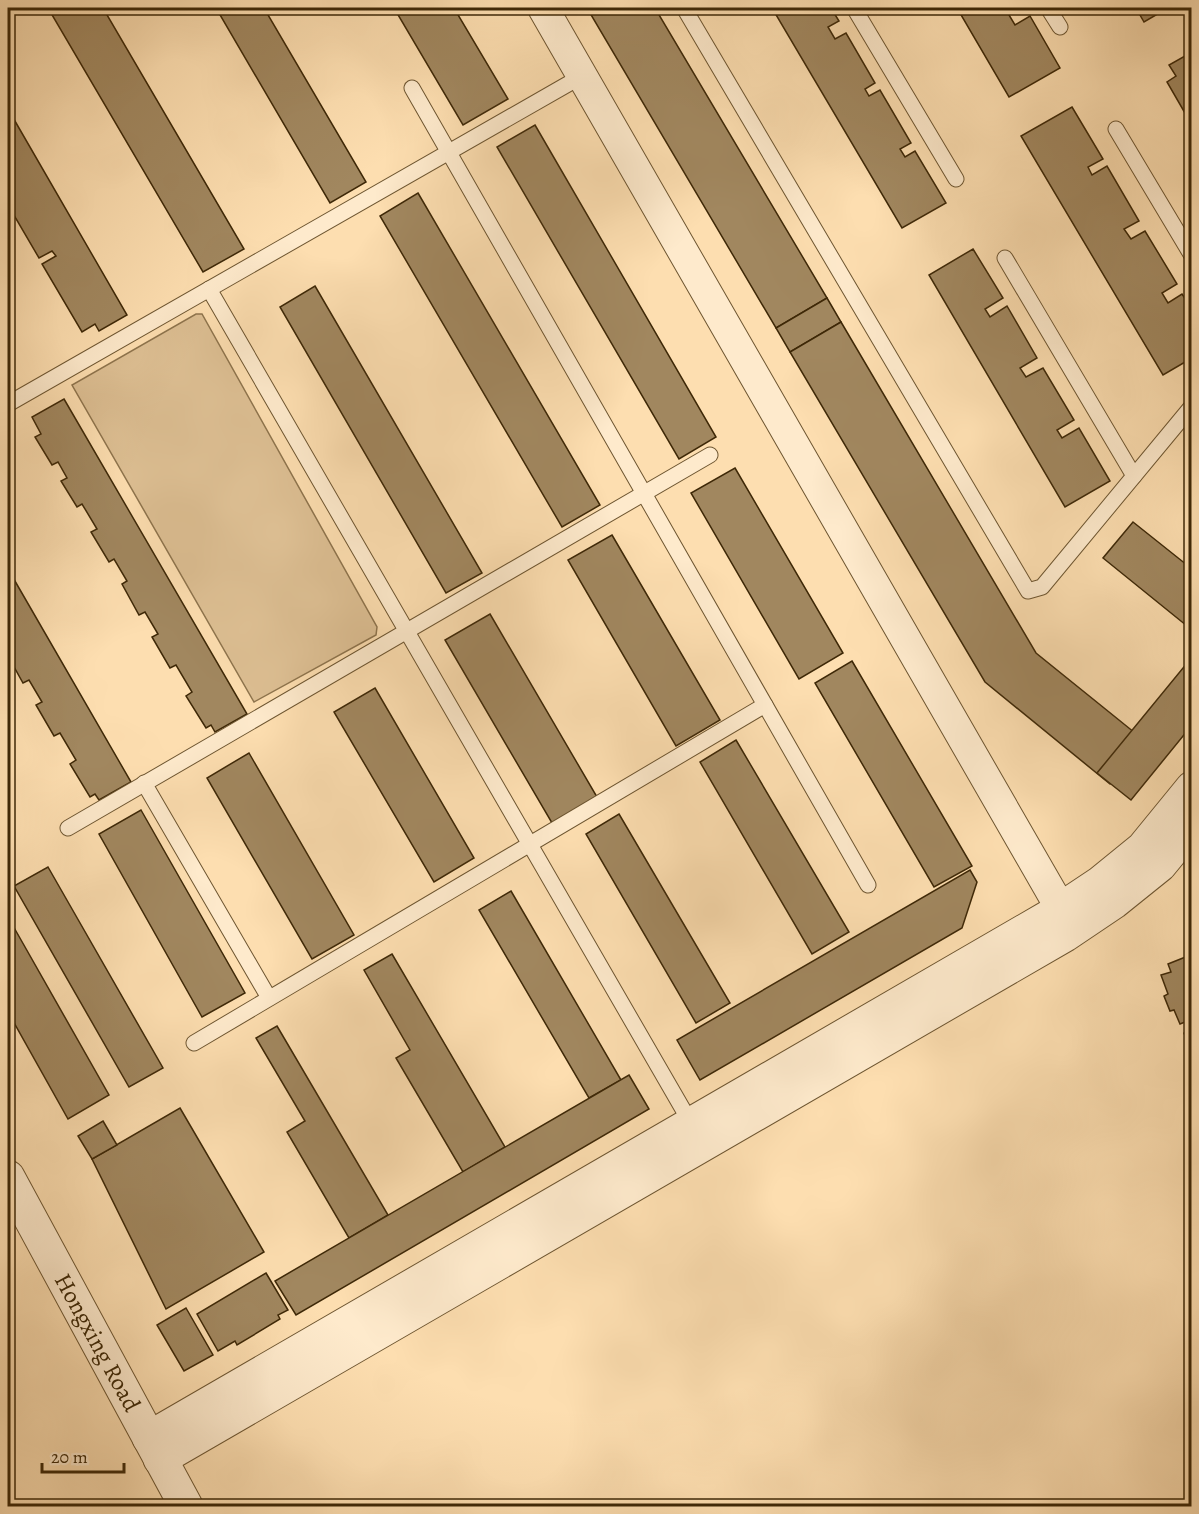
<svg xmlns="http://www.w3.org/2000/svg" width="1199" height="1514" font-family="Alegreya,serif">
	<style>
		.green { fill: #ddbf93; stroke: #8e744d; stroke-width: 1.5 }
		.building { fill: #a1875f; stroke: #3e2807; stroke-width: 1.5 }
		.lines { fill: none; stroke-linecap: round; stroke-linejoin: round }
		.service-casing { stroke: #6e5631; stroke-width: 17 }
		.minor-casing { stroke: #6e5631; stroke-width: 32 }
		.tertiary-casing { stroke: #6e5631; stroke-width: 35 }
		.service { stroke: #feeacc; stroke-width: 15 }
		.minor { stroke: #feeacc; stroke-width: 30 }
		.tertiary { stroke: #feeacc; stroke-width: 33 }
		.labels { text-anchor: middle; dominant-baseline: central; stroke-width: 5; stroke-linejoin: round; paint-order: stroke }
		.street-label { font-size: 24px; fill: #3e2807; stroke: #feeacc }
	</style>
	<rect width="100%" height="100%" fill="#fddeb0"/>
	<filter id="stains"><feTurbulence type="fractalNoise" baseFrequency=".00333" numOctaves="4"/><feColorMatrix values="0 0 0 0 .2 0 0 0 0 .09 0 0 0 0 .02 0 0 0 .5 -.17"/></filter>
	<radialGradient id="worn" r=".72"><stop offset=".6" stop-color="#630" stop-opacity="0"/><stop offset="1" stop-color="#630" stop-opacity=".3"/></radialGradient>
	<path class="green" d="M 196,314 L 202,314 L 377,627 L 376,635 L 254,702 L 72,385 Z"/>
	<g class="building">
		<path d="M 48,8 L 103,8 L 244,249 L 203,272 Z"/>
		<path d="M 216,8 L 264,8 L 366,182 L 330,203 Z"/>
		<path d="M 394,8 L 454,8 L 508,99 L 463,125 Z"/>
		<path d="M 587,8 L 655,8 L 827,298 L 776,328 Z"/>
		<path d="M 772,8 L 831,8 L 839,21 L 828,27 L 835,39 L 846,33 L 875,83 L 865,89 L 869,96 L 880,90 L 911,143 L 900,149 L 905,157 L 915,151 L 946,203 L 902,228 Z"/>
		<path d="M 957,8 L 1021,8 L 1009,15 L 1015,25 L 1030,16 L 1060,68 L 1009,97 Z"/>
		<path d="M 1136,8 L 1168,8 L 1144,22 Z"/>
		<path d="M 1192,52 L 1192,119 L 1189,120 L 1167,82 L 1176,76 L 1169,65 Z"/>
		<path d="M 1072,107 L 1103,159 L 1088,167 L 1092,175 L 1107,166 L 1139,221 L 1124,229 L 1131,239 L 1145,231 L 1177,284 L 1162,293 L 1168,303 L 1182,294 L 1192,309 L 1192,358 L 1163,375 L 1021,136 Z"/>
		<path d="M 8,109 L 127,315 L 99,331 L 95,324 L 82,332 L 42,264 L 56,256 L 52,251 L 39,258 L 8,205 L 8,185 L 12,182 L 9,176 L 8,177 Z"/>
		<path d="M 535,125 L 716,437 L 679,459 L 497,147 Z"/>
		<path d="M 418,193 L 600,505 L 562,527 L 380,216 Z"/>
		<path d="M 973,249 L 1003,298 L 985,309 L 990,317 L 1007,306 L 1037,358 L 1020,368 L 1026,377 L 1043,368 L 1074,420 L 1057,430 L 1062,438 L 1079,428 L 1110,481 L 1065,507 L 929,275 Z"/>
		<path d="M 315,286 L 482,573 L 446,593 L 280,307 Z"/>
		<path d="M 827,298 L 841,322 L 790,352 L 776,328 Z"/>
		<path d="M 841,322 L 1036,653 L 1145,741 L 1110,784 L 985,682 L 790,352 Z"/>
		<path d="M 64,399 L 247,714 L 215,732 L 211,725 L 206,728 L 186,696 L 192,692 L 176,665 L 170,668 L 152,637 L 158,634 L 145,612 L 139,615 L 122,584 L 127,581 L 114,559 L 109,562 L 91,532 L 97,529 L 82,504 L 77,507 L 61,481 L 67,478 L 58,462 L 52,465 L 35,437 L 41,434 L 32,417 Z"/>
		<path d="M 735,468 L 843,653 L 799,679 L 691,493 Z"/>
		<path d="M 1133,522 L 1192,569 L 1192,630 L 1103,558 Z"/>
		<path d="M 612,535 L 720,720 L 676,746 L 568,560 Z"/>
		<path d="M 8,569 L 131,782 L 99,800 L 95,794 L 90,797 L 70,764 L 76,760 L 60,733 L 54,736 L 36,705 L 42,702 L 29,680 L 23,683 L 8,656 L 8,652 L 11,650 L 8,644 Z"/>
		<path d="M 490,614 L 597,797 L 552,823 L 445,640 Z"/>
		<path d="M 1192,657 L 1192,725 L 1131,800 L 1097,773 Z"/>
		<path d="M 852,661 L 972,866 L 934,887 L 815,683 Z"/>
		<path d="M 375,688 L 474,858 L 434,882 L 334,712 Z"/>
		<path d="M 736,740 L 849,932 L 812,954 L 700,762 Z"/>
		<path d="M 249,753 L 354,935 L 312,959 L 207,778 Z"/>
		<path d="M 141,810 L 245,993 L 202,1017 L 99,834 Z"/>
		<path d="M 619,814 L 730,1003 L 696,1023 L 586,834 Z"/>
		<path d="M 48,867 L 163,1068 L 129,1087 L 14,886 Z"/>
		<path d="M 970,870 L 977,882 L 962,928 L 700,1080 L 677,1040 Z"/>
		<path d="M 511,891 L 621,1080 L 589,1098 L 479,910 Z"/>
		<path d="M 8,917 L 109,1095 L 68,1119 L 8,1012 Z"/>
		<path d="M 392,954 L 505,1147 L 463,1172 L 396,1058 L 410,1050 L 364,970 Z"/>
		<path d="M 1188,956 L 1192,964 L 1192,1025 L 1190,1020 L 1180,1024 L 1174,1010 L 1170,1011 L 1164,996 L 1168,994 L 1161,975 L 1171,972 L 1168,964 Z"/>
		<path d="M 277,1026 L 388,1215 L 349,1238 L 287,1132 L 305,1121 L 256,1038 Z"/>
		<path d="M 1192,1029 L 1192,1053 L 1184,1033 Z"/>
		<path d="M 629,1075 L 649,1109 L 296,1315 L 275,1281 Z"/>
		<path d="M 180,1108 L 264,1252 L 166,1309 L 92,1159 Z"/>
		<path d="M 103,1121 L 117,1145 L 92,1159 L 78,1136 Z"/>
		<path d="M 266,1273 L 288,1310 L 278,1315 L 280,1319 L 237,1345 L 235,1341 L 218,1351 L 197,1314 Z"/>
		<path d="M 186,1308 L 213,1355 L 184,1371 L 157,1325 Z"/>
	</g>
	<g class="lines">
		<defs>
			<g id="service">
				<path d="M 684,8 L 1028,591 L 1042,587 L 1192,406"/>
				<path d="M 854,8 L 956,179"/>
				<path d="M 1048,8 L 1060,27"/>
				<path d="M 412,88 L 868,885"/>
				<path d="M 1116,129 L 1192,256"/>
				<path d="M 1005,258 L 1134,476"/>
				<path d="M 209,289 L 692,1125"/>
				<path d="M 8,404 L 582,76"/>
				<path d="M 144,783 L 269,998"/>
				<path d="M 68,828 L 710,455"/>
				<path d="M 194,1043 L 765,705"/>
			</g>
			<path id="minor" d="M 543,8 L 1061,909"/>
			<g id="tertiary">
				<path id="s1" d="M 8,1177 L 186,1506"/>
				<path d="M 149,1438 L 1052,915 L 1100,883 L 1143,848 L 1192,788"/>
				<path d="M 160,1459 L 1065,935 L 1114,902 L 1160,865 L 1192,826"/>
			</g>
		</defs>
		<use href="#service" class="service-casing"/>
		<use href="#minor" class="minor-casing"/>
		<use href="#tertiary" class="tertiary-casing"/>
		<use href="#service" class="service"/>
		<use href="#minor" class="minor"/>
		<use href="#tertiary" class="tertiary"/>
	</g>
	<g class="labels">
		<g class="street-label">
			<text stroke="none"><textPath href="#s1" startOffset="188">Hongxing Road</textPath></text>
		</g>
	</g>
	<rect width="1199" height="1514" fill="none" stroke="#fddeb0" stroke-width="30"/>
	<rect x="9" y="9" width="1181" height="1496" fill="none" stroke="#3e2807" stroke-width="3"/>
	<rect x="15" y="15" width="1169" height="1484" fill="none" stroke="#3e2807" stroke-width="1.5"/>
	<path d="M42 1463v9h82v-9" fill="none" stroke="#3e2807" stroke-width="3"/>
	<text x="51" y="1463" font-size="18" fill="#3e2807" stroke="#feeacc" stroke-width="4.5" paint-order="stroke">20 m</text>
	<rect width="100%" height="100%" filter="url(#stains)"/>
	<rect width="100%" height="100%" fill="url(#worn)"/>
</svg>
